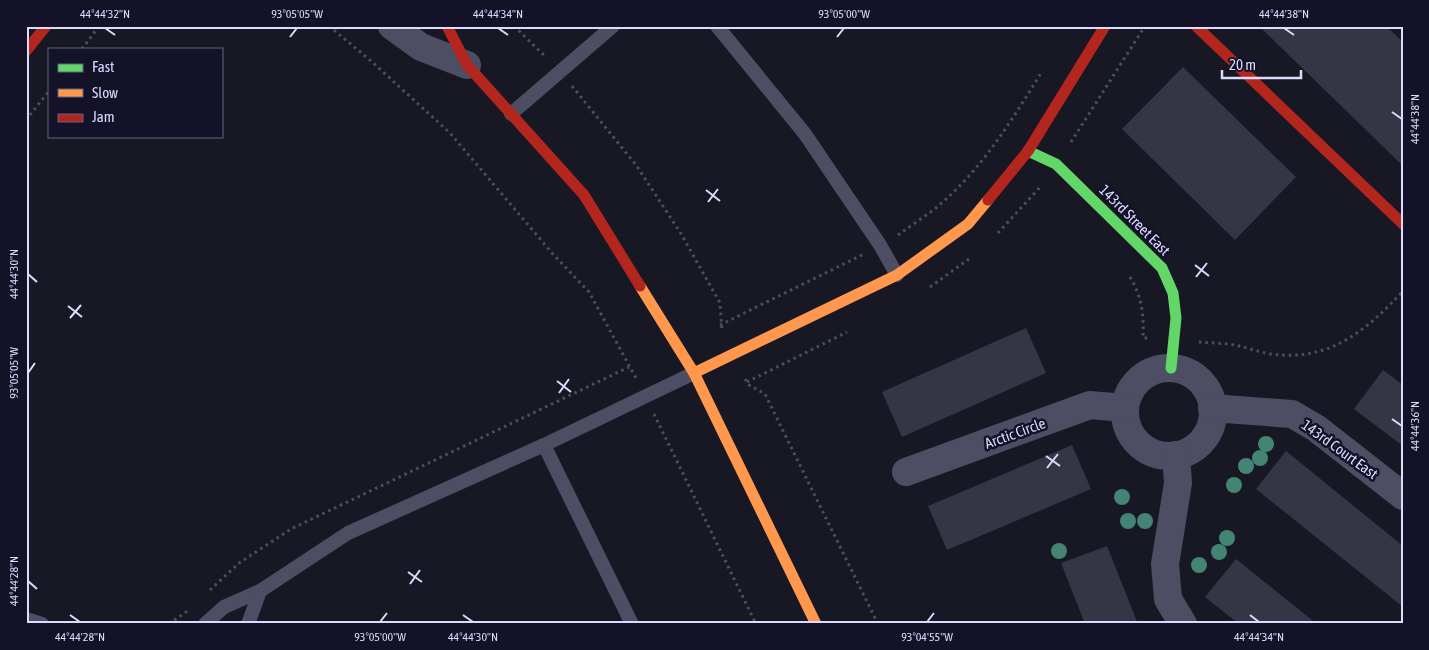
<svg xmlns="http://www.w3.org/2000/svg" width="1429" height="650" font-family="'Asap Condensed',sans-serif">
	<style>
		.building { fill: #363546 }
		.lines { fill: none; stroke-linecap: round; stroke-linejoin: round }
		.path { stroke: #46535f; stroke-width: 3; stroke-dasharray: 2.5 4; stroke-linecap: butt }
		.lane { stroke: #4d4d64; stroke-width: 14 }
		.street { stroke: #4d4d64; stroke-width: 28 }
		.fast { stroke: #63d668; stroke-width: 11 }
		.slow { stroke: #ff974d; stroke-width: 11 }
		.jam { stroke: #b3261e; stroke-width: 11 }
		.tree { fill: #448473 }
		.ticks { fill: none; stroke: #dbdbfe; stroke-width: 2 }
		.labels { text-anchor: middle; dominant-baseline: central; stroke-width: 5; stroke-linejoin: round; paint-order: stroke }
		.street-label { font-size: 15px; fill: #dbdbfe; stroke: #131229 }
		.neatline { fill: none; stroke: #dbdbfe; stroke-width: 2 }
		.ticks-label { font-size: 12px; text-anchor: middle; fill: #dbdbfe }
	</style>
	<rect width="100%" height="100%" fill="#181724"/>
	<g class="building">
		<path d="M 1259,26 L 1386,26 L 1403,42 L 1403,166 Z"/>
		<path d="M 1183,67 L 1296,177 L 1235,240 L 1122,129 Z"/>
		<path d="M 1026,328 L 1046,373 L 902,437 L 882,392 Z"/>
		<path d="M 1383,370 L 1403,385 L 1403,446 L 1354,409 Z"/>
		<path d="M 1072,445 L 1091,489 L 947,550 L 928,506 Z"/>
		<path d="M 1286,451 L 1403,546 L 1403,607 L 1256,489 Z"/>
		<path d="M 1107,546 L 1138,624 L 1085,624 L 1061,563 Z"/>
		<path d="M 1236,559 L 1317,624 L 1239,624 L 1205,597 Z"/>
	</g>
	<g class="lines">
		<g class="path">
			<path d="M 329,26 L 371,61 L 450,133 L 552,253 L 589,292 L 637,380"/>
			<path d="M 514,26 L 546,57"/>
			<path d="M 82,49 L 99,26"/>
			<path d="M 572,86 L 636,165 L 680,232 L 720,303 L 722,331"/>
			<path d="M 26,120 L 49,91"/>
			<path d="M 1071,142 L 1145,26"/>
			<path d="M 998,233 L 1041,186"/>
			<path d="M 898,235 C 909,227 921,219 932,211 C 979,174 1010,123 1041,73"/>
			<path d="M 1130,277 C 1142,297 1144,315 1143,338 L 1148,338"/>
			<path d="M 930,287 L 969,259"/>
			<path d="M 720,325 L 864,254"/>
			<path d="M 1199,342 C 1210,343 1222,343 1234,345 C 1246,347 1258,352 1271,354 C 1329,362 1366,331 1403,291"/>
			<path d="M 745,379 L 749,385 L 765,394 L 878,624"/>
			<path d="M 747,382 L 847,332"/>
			<path d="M 654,414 L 756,624"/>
			<path d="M 210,590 L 239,563 L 291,529 L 629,367"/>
			<path d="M 169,624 L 189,610"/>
		</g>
		<g class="lane">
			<path d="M 717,26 L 805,134 L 880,245 L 897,275"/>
			<path d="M 511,114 L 613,26"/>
			<path d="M 544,445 L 632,624"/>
			<path d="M 26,619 L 42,624"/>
			<path d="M 205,624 L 224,607 L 260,591 L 348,533 L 544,445 L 694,373"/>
			<path d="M 248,624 L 260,591"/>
		</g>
		<g class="street">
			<path d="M 392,26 L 421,47 L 467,65"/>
			<circle cx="1169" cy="412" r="44"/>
			<path d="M 1212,408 L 1292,414 L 1316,428 L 1403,496"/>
			<path d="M 1176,455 L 1178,483 L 1165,564 L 1168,599 L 1183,624"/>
			<path d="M 906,472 L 1090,405 L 1125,408"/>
		</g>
		<path class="fast" d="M 1028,151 L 1056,164 L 1162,268 L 1173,293 L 1176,318 L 1171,368"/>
		<g class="slow">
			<path d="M 640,286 L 694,373 L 816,624"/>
			<path d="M 694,373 L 897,275 L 968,224 L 988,200"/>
		</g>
		<g class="jam">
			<path d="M 447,26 L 467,65 L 584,195 L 640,286"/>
			<path d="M 1196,26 L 1403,224"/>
			<path d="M 26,51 L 46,26"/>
			<path d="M 988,200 L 1028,151 L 1105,26"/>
		</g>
	</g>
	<g class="tree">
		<circle cx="1266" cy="444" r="8"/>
		<circle cx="1260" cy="458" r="8"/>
		<circle cx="1246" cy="466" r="8"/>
		<circle cx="1234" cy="485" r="8"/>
		<circle cx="1122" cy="497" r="8"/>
		<circle cx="1128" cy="521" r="8"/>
		<circle cx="1145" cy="521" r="8"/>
		<circle cx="1227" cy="538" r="8"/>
		<circle cx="1059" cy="551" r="8"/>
		<circle cx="1219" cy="552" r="8"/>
		<circle cx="1199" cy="565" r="8"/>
	</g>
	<path class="ticks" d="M 105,28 L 115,35M 498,28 L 508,35M 1284,28 L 1294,35M 290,37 L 297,28M 837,37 L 844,28M 1392,112 L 1402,119M 706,190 L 720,201M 708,202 L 718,189M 1195,265 L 1209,276M 28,274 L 37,282M 1196,277 L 1207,263M 68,306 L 82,317M 70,318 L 81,305M 28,373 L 35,363M 557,381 L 571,392M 559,393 L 569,379M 1392,419 L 1402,426M 1046,456 L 1060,466M 1047,468 L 1058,454M 408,572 L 422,582M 28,581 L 37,589M 410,584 L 420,570M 70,615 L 80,622M 463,615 L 473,622M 1250,615 L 1259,622M 380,622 L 387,613M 927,622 L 934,613"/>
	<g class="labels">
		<g class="street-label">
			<text transform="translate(1135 220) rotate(45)">143rd Street East</text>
			<text transform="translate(1015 433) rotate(-20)">Arctic Circle</text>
			<text transform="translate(1340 449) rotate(36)">143rd Court East</text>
		</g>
	</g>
	<rect width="1429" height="650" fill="none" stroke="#131229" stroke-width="55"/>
	<rect x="48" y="48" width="175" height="90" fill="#131229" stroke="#63627e"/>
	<rect x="58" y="64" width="25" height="8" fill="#63d668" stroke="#63627e"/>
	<text x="92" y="72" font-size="15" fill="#dbdbfe">Fast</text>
	<rect x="58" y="89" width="25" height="8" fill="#ff974d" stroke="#63627e"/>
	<text x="92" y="98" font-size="15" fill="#dbdbfe">Slow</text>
	<rect x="58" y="114" width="25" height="8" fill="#b3261e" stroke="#63627e"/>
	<text x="92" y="122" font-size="15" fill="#dbdbfe">Jam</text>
	<path d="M1222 70v8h79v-8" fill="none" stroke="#dbdbfe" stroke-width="2.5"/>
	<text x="1229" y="70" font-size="15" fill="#dbdbfe" stroke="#131229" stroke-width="4" paint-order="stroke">20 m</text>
	<rect x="28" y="28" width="1374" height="594" class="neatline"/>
	<g class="ticks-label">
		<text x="105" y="18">44°44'32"N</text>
		<text x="297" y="18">93°05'05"W</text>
		<text x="498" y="18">44°44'34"N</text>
		<text x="844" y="18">93°05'00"W</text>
		<text x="1284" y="18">44°44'38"N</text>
		<text transform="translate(1415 119) rotate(-90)" y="4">44°44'38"N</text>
		<text transform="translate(14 274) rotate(-90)" y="4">44°44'30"N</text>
		<text transform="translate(14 373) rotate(-90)" y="4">93°05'05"W</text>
		<text transform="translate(1415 426) rotate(-90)" y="4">44°44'36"N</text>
		<text transform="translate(14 581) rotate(-90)" y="4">44°44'28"N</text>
		<text x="80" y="641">44°44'28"N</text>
		<text x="380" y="641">93°05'00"W</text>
		<text x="473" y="641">44°44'30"N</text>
		<text x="927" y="641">93°04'55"W</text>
		<text x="1259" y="641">44°44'34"N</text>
	</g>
</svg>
